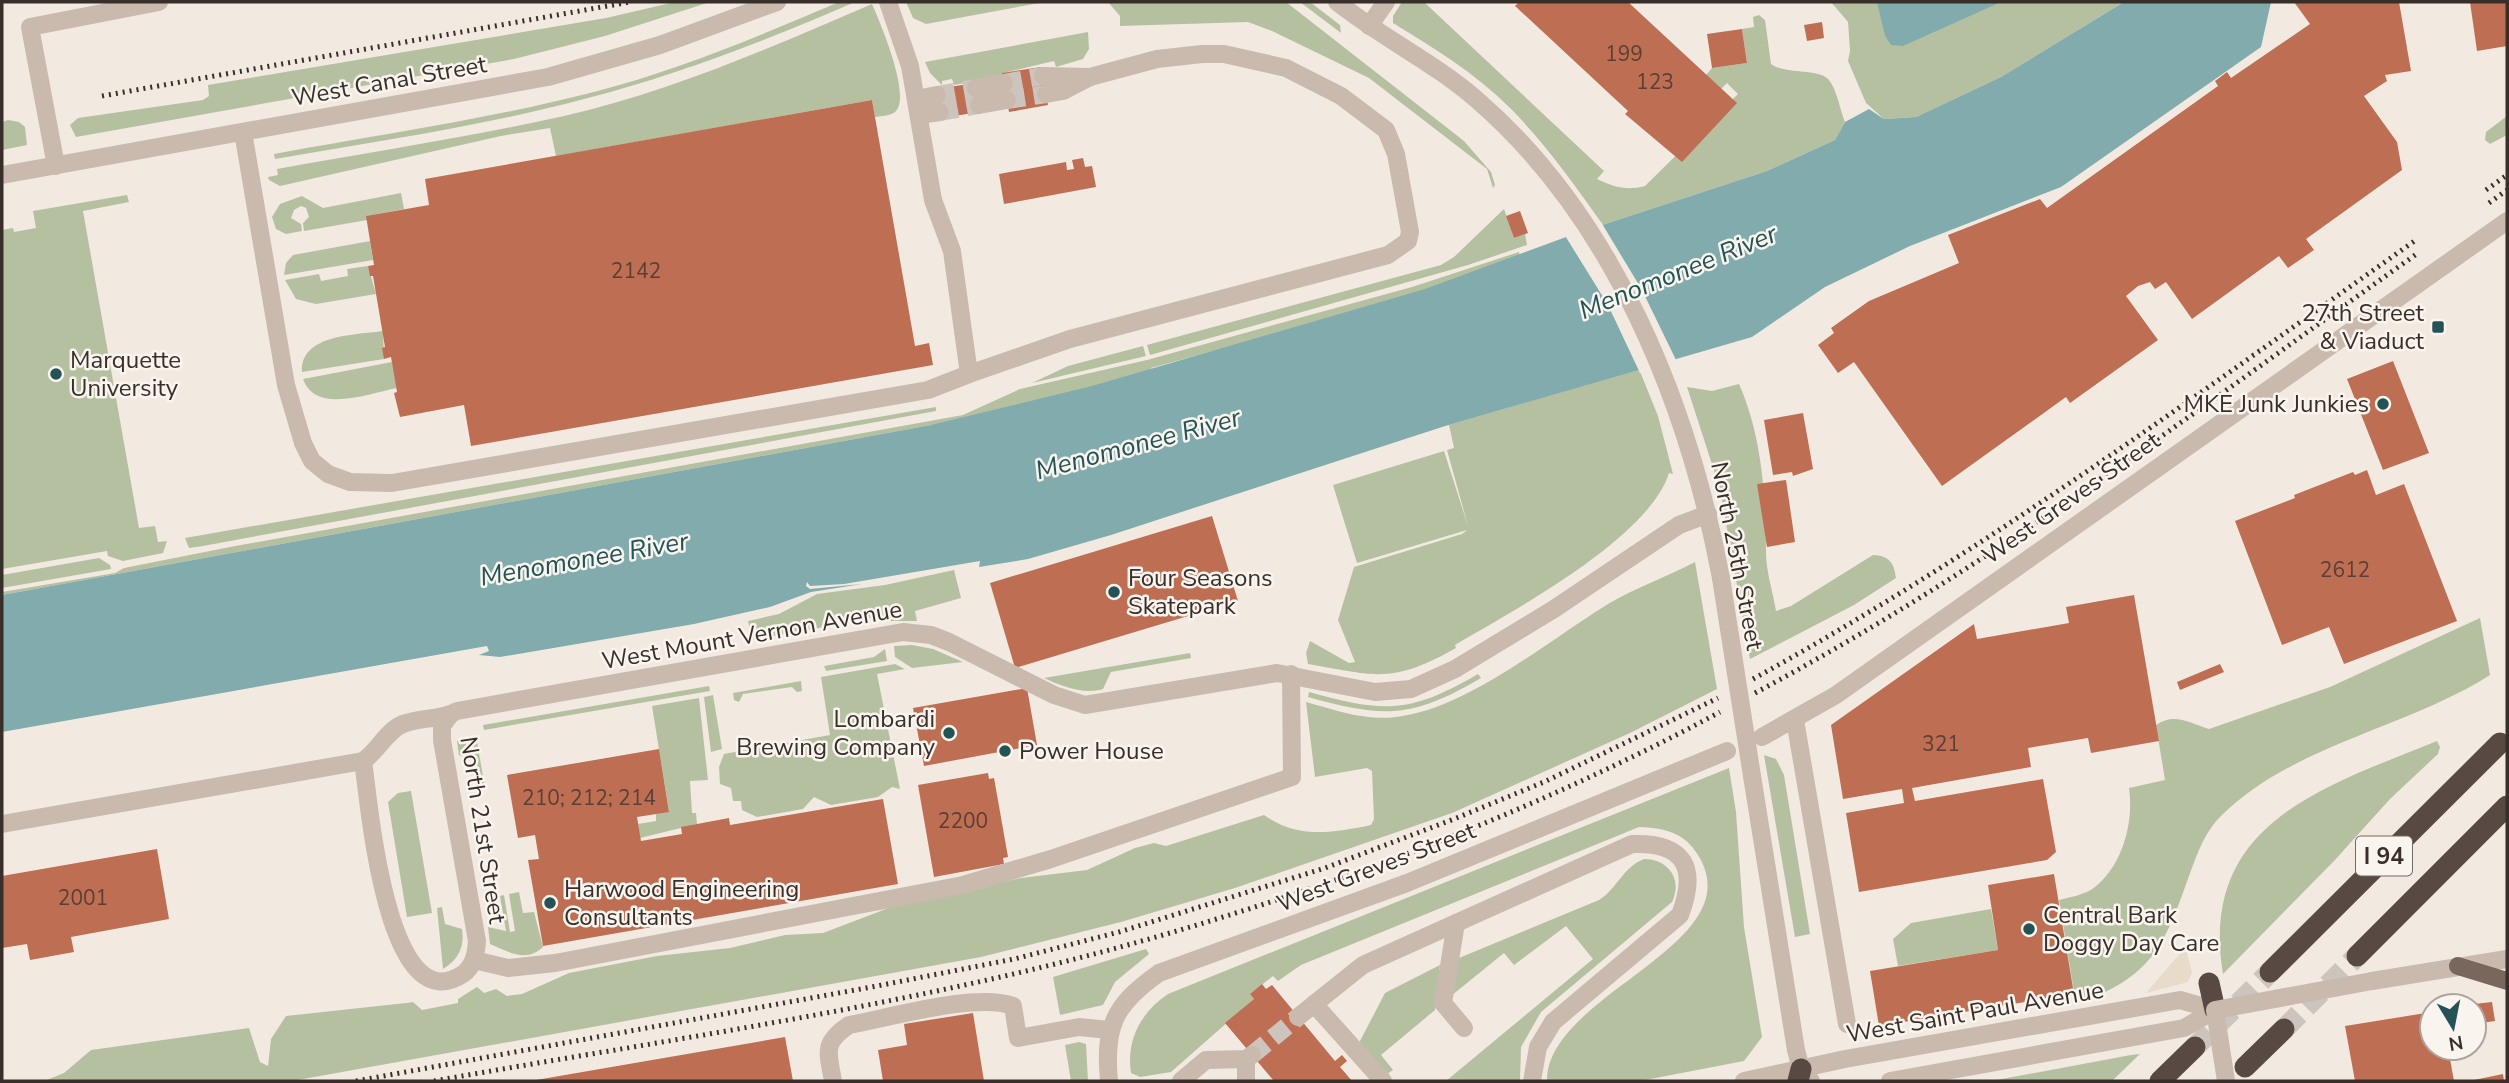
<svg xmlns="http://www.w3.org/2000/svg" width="2509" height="1083" font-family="'Nunito Sans',sans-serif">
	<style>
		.green { fill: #b5c0a1 }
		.plaza { fill: #e8dbc9 }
		.water { fill: #81abad }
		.pier { fill: #f2eae1 }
		.building { fill: #be6e53 }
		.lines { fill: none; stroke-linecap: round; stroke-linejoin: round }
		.minor-tunnel { stroke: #cdc5bd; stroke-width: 18; stroke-dasharray: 18 9; stroke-linecap: butt }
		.highway-tunnel { stroke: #cdc5bd; stroke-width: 21; stroke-dasharray: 21 10; stroke-linecap: butt }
		.minor { stroke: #c9baad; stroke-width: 18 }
		.major { stroke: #79675d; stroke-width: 18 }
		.highway { stroke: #584a43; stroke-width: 21 }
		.rail { stroke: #382f2b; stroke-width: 5; stroke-dasharray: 2 5; stroke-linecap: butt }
		.minor-bridge { stroke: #c9baad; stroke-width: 18 }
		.poi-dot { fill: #235357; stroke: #f9f4ed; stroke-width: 2.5 }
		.labels { text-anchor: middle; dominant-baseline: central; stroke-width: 5; stroke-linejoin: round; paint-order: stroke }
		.number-label { font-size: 21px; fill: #5a3f35 }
		.shield { fill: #f9f4ed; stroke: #726a65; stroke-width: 2 }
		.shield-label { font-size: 23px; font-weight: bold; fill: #382f2b }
		.street-label { font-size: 24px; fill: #382f2b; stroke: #f9f4ed }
		.poi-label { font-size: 24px; fill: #382f2b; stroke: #f9f4ed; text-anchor: start }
		.water-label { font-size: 26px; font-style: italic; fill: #235357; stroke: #f9f4ed }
	</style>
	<rect width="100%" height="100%" fill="#f2eae1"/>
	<g class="green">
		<path d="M 675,2 L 710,2 L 605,36 L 514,59 L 76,137 L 70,125 L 78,118 L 203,100 L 209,96 L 208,85 L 606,18 Z"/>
		<path d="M 839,2 L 855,2 C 767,40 678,75 584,99 C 483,126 378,141 275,159 L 274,154 C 381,134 489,119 594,92 C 679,70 759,36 839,2 Z"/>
		<path d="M 906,2 L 1045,2 L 926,24 L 913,18 Z"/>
		<path d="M 1108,2 L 1286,2 L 1464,141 L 1491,172 L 1495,185 L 1493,188 L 1487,169 L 1369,78 L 1272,31 L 1248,22 L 1120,26 L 1120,16 Z"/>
		<path d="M 1300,2 L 1310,2 L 1340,25 L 1341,33 Z"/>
		<path d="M 1402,2 L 1424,2 L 1604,171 L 1597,179 C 1614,187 1626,191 1645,186 L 1738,94 L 1727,83 L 1721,89 L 1706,75 L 1712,68 L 1747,63 L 1742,29 L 1754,27 L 1753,17 L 1759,15 L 1765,20 L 1771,64 C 1786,75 1820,68 1829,80 C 1837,90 1840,110 1845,122 L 1835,140 L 1767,171 L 1603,225 C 1574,184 1545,143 1510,108 C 1475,73 1434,48 1393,23 L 1393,16 Z"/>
		<path d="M 1831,2 L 2124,2 L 2001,77 L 1916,117 L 1884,119 L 1866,103 L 1848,61 L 1850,51 L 1848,22 Z"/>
		<path d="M 872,4 C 880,22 911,95 896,111 C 891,116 882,116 875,117 L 872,100 L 556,156 L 550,128 L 501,136 L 280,186 L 269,180 L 268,177 L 278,175 L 277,169 C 372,152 469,137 564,116 C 670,92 772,47 872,4 Z"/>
		<path d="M 1088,32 L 1089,49 L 1083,59 L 1056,67 L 1054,61 L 1003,73 L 1003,76 L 954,85 L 952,79 L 942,81 L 942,85 L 930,73 L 925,62 Z"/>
		<path d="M 2507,116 L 2507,135 L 2490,144 L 2485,140 L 2486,132 Z"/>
		<path d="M 8,120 L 19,122 L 25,127 L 27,145 L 2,150 L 2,122 Z"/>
		<path d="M 401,193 L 404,209 L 367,216 L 367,220 L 304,231 L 303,223 L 309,217 L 306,208 L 301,206 L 294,210 L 291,218 L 301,224 L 302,231 L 286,234 L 276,229 L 272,217 L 280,204 L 302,196 L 323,208 Z"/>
		<path d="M 127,195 L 129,202 L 83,211 L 139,528 L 155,526 L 158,542 L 167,541 L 163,553 L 123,561 L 108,556 L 107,551 L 2,569 L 2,230 L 13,228 L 14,232 L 36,228 L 33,211 Z"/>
		<path d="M 1504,209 L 1514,238 L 1525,234 L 1527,245 L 1468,265 L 1150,355 L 1147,345 L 1441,265 L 1454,257 Z"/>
		<path d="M 370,241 L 373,260 L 284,275 L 286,263 L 293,255 Z"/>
		<path d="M 1519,252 L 1522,266 L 1151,368 L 1153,375 L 935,428 L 931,425 L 2,595 L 2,592 L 115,573 L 124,568 L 230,547 L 963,415 L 1020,389 L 1147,360 L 1412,287 Z"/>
		<path d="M 368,266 L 376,294 L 316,304 L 296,299 L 285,280 L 319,274 L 321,281 L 348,276 L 347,269 Z"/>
		<path d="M 383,331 L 384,359 L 302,372 C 300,334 356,335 383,331 Z"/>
		<path d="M 1143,346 L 1146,356 L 1032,383 L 1068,366 Z"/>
		<path d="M 392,362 L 397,388 C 370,393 316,415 303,379 Z"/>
		<path d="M 1639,369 L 1658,416 L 1673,474 L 1669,473 C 1649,538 1513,611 1455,645 L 1456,648 C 1392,684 1377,676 1308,664 L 1306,653 L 1310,641 L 1349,663 L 1355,662 L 1338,620 L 1354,567 L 1462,534 L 1467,530 L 1357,563 L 1333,485 L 1444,451 L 1468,526 L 1447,450 L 1454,448 L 1449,425 Z"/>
		<path d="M 1739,384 C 1762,436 1766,496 1766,553 C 1766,571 1773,592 1776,611 L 1791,606 L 1873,555 C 1889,556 1894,562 1896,578 L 1854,605 L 1750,659 L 1720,489 L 1687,387 L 1712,391 Z"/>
		<path d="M 936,407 L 936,411 L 203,546 L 189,548 L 185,538 Z"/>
		<path d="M 99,558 L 110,565 L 111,569 L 2,588 L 2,575 Z"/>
		<path d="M 1695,562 L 1717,689 L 1630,733 L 1452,813 L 1235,888 L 1121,922 L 981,957 L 292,1081 L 44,1081 L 64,1073 L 91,1050 L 249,1028 L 260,1062 L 268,1066 L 271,1039 L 286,1016 L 406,1003 L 413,1002 L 422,1010 L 458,1003 L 458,999 L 477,987 L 484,993 L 496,989 L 507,996 L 522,994 L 569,973 L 657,956 L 730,948 L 785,935 L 823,933 L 899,904 L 1021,878 L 1087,870 L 1135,848 L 1154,843 L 1166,846 L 1264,815 C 1298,839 1332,833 1371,825 L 1374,819 L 1372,771 L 1367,768 L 1315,777 L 1306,702 C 1335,710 1365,721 1396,717 C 1465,710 1548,641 1608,604 C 1635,588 1666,577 1695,562 Z"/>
		<path d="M 954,570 L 961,598 L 915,611 L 917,621 L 890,621 L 890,615 L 752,640 L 748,621 L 779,614 L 817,594 L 885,585 Z"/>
		<path d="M 2480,618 L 2490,675 C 2405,729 2295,744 2222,815 C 2205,831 2197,854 2189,876 C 2164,947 2151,978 2076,1004 L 2059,900 C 2070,897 2085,895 2095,887 C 2123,865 2134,821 2129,788 L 2165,780 L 2156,725 C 2174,712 2190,723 2209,729 L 2330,687 Z"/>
		<path d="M 912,645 L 933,649 L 963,662 L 912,668 L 895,657 L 894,646 Z"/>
		<path d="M 885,649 L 887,661 L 826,671 L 824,666 L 874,657 Z"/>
		<path d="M 1190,653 L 1191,658 L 1111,672 L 1103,689 C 1084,695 1061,686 1044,678 Z"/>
		<path d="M 895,664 L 905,669 L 877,674 L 900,789 L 892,787 L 878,797 L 831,805 L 814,797 L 803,809 L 757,817 L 742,810 L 741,801 L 733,801 L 731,788 L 720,784 L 719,767 L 724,754 L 830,735 L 821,677 Z"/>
		<path d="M 1478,674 L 1481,678 C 1411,719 1384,718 1308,697 L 1309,692 C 1385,713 1409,714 1478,674 Z"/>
		<path d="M 801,681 L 802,691 L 797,692 L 792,687 L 743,694 L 739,702 L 734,700 L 733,693 Z"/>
		<path d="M 709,686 L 710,691 L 484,730 L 483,725 Z"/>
		<path d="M 713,695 L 722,749 L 711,752 L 704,697 Z"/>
		<path d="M 699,698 L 708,780 L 690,781 L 692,813 L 696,813 L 697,824 L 640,838 L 638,824 L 656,821 L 656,814 L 669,811 L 652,706 Z"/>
		<path d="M 476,736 L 485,788 L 481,789 L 476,762 L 459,755 L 457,741 Z"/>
		<path d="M 2437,741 L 2440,747 L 2438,754 L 2390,799 L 2334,861 L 2223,974 C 2198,823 2324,787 2437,741 Z"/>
		<path d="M 1764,755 L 1776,759 L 1784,775 L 1810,934 L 1795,937 Z"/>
		<path d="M 1729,768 L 1736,812 L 1744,927 L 1762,1037 L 1744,1061 L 1640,1081 L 1547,1081 C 1546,994 1754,945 1698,855 C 1684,832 1664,828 1639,827 L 1301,965 L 1278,981 L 1273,976 L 1250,994 L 1254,999 L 1171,1072 L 1140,1077 L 1131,1073 C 1126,1040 1141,1012 1168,994 Z"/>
		<path d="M 411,791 L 432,913 L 407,917 L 388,802 L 398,793 Z"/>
		<path d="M 1644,859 C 1668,859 1683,879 1672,902 L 1541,1012 L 1521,1047 L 1520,1081 L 1446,1081 L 1593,959 L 1566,926 L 1514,965 L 1504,953 L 1451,996 L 1459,958 L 1599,900 C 1617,889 1623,867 1644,859 Z"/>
		<path d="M 519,892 L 523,913 L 534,912 L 543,947 C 526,963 509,952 490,944 L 488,927 L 506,931 L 500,896 L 504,895 L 510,932 L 515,931 L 509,894 Z"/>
		<path d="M 442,907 L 445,924 L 462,929 C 465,947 458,960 443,969 L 437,908 Z"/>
		<path d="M 1991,909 L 1998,950 L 1898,966 L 1893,939 L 1911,923 Z"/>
		<path d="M 1146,949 L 1149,954 L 1115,982 L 1103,1005 L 1060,1015 L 1053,977 Z"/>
		<path d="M 1440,965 L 1435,1010 L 1381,1055 L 1393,1070 L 1387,1074 L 1359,1043 L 1385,993 Z"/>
		<path d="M 1079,1042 L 1086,1044 L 1088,1081 L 1071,1081 L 1065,1045 Z"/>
		<path d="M 2140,1054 L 2112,1081 L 1991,1081 L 2131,1055 Z"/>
	</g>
	<path class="plaza" d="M 2183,950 L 2186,950 L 2192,972 L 2188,982 L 2146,993 Z"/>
	<g class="water">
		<path d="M 1877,2 L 2001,2 L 1903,46 L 1891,45 L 1885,36 Z"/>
		<path d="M 2124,2 L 2271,2 L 2261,47 L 2061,187 L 1910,246 L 1825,287 L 1752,337 L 1442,427 L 1111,535 L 1028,559 L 979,567 L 980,561 L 844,584 L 810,586 L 807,582 L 806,586 L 810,589 L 862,584 L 811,592 L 770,607 L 694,624 L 500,657 L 479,655 L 489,651 L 487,646 L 2,732 L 2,595 L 931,425 L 1092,386 L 1425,289 L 1566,237 L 1767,171 L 1835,140 L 1845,122 L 1869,109 L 1884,119 L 1916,117 L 2001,77 Z"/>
	</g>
	<path class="pier" d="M 1601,222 L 1642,290 L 1677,362 L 1640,373 L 1608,305 L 1564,234 Z"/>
	<g class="building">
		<path d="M 1519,2 L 1628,2 L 1737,103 L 1682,162 L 1625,114 L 1628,111 L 1515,6 Z"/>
		<path d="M 2294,2 L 2399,2 L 2411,71 L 2385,75 L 2387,81 L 2364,96 L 2397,142 L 2402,170 L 2306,239 L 2314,250 L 2288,268 L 2279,256 L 2192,319 L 2166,282 L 2155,289 L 2150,282 L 2138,286 L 2126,296 L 2158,340 L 2070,403 L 2066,397 L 1942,486 L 1854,362 L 1838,373 L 1818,345 L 1834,333 L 1831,328 L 1869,301 L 1959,263 L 1948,235 L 2040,199 L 2047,208 L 2218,86 L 2215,81 L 2227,72 L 2231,78 L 2310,24 Z"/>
		<path d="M 2470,2 L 2507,2 L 2507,46 L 2477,51 Z"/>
		<path d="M 1822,22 L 1824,38 L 1807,41 L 1804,25 Z"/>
		<path d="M 1742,29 L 1747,63 L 1712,68 L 1707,34 Z"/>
		<path d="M 1041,67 L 1048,105 L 1009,112 L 1002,73 Z"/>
		<path d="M 975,83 L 980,112 L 941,118 L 936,89 Z"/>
		<path d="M 872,100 L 915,346 L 929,343 L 933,365 L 471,446 L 464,405 L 400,417 L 394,393 L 397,392 L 391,357 L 384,359 L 382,348 L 385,347 L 373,276 L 370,276 L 368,266 L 374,265 L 366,216 L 429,205 L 425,179 Z"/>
		<path d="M 1083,158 L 1085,167 L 1092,166 L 1096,187 L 1004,204 L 999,174 L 1066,162 L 1067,170 L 1074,169 L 1072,160 Z"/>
		<path d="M 1520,211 L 1528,233 L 1514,238 L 1506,216 Z"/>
		<path d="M 2393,361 L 2429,453 L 2383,470 L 2347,379 Z"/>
		<path d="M 1803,413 L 1813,469 L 1793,476 L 1792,472 L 1773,475 L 1764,420 Z"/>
		<path d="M 2367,470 L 2376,495 L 2404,484 L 2457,621 L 2344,664 L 2329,627 L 2282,645 L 2235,521 L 2295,498 L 2294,495 L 2353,472 L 2355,475 Z"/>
		<path d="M 1786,480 L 1795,542 L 1767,547 L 1757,484 Z"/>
		<path d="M 1212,516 L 1238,601 L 1015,668 L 990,583 Z"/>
		<path d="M 2134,595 L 2159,741 L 2091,753 L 2088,738 L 2028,748 L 2031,767 L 1912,788 L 1915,801 L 2043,779 L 2056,852 L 2047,860 L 1859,892 L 1846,813 L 1904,803 L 1902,789 L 1843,799 L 1831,725 L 1974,624 L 1977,639 L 2069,623 L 2066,607 Z"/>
		<path d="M 2220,664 L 2224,672 L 2180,690 L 2177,682 Z"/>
		<path d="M 1027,688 L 1037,745 L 924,766 L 913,708 Z"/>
		<path d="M 659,749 L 669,812 L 637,817 L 641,841 L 682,834 L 681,827 L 729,818 L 730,825 L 883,799 L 898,884 L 543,946 L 528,860 L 539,859 L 535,835 L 518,838 L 507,775 Z"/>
		<path d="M 988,773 L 989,779 L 994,778 L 1008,857 L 1003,858 L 1004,864 L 934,877 L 918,785 Z"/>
		<path d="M 157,849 L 169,919 L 71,937 L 74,952 L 30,960 L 27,944 L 2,948 L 2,876 Z"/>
		<path d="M 2054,874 L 2074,994 L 1879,1026 L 1870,971 L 1998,950 L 1988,885 Z"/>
		<path d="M 1262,984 L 1266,989 L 1272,985 L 1335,1061 L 1342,1055 L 1347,1061 L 1340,1067 L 1352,1081 L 1274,1081 L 1225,1023 L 1254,999 L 1250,994 Z"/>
		<path d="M 2492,1002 L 2495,1021 L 2474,1024 L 2474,1004 Z"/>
		<path d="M 2432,1012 L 2432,1048 L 2448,1048 L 2454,1081 L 2355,1081 L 2345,1026 Z"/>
		<path d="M 973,1013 L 984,1081 L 883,1081 L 878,1050 L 907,1045 L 904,1024 Z"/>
		<path d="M 785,1037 L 793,1081 L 536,1081 L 536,1080 Z"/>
		<path d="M 2503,1074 L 2504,1081 L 2474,1081 L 2474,1080 Z"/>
	</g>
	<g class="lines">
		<g class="minor-tunnel">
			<path d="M 1004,83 L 1043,76"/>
			<path d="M 937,95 L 976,88"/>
			<path d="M 1007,100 L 1046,94"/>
			<path d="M 940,112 L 979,105"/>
			<path d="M 1252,1055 L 1298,1017"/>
		</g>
		<g class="highway-tunnel">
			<path d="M 2284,1029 L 2357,956"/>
			<path d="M 2195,1047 L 2270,972"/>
		</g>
		<g class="minor">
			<path d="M 1337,2 C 1381,37 1433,62 1476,99 C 1614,218 1688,403 1721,578"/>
			<path d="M 1369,26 L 1386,2"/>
			<path d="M 976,88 L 1004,83"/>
			<path d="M 1046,94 L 1063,91 L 1090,77"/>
			<path d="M 916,99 L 937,95"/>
			<path d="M 979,105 L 1007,100"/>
			<path d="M 919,115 L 940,112"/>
			<path d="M 243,132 L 286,385 L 303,443 L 312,461 L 328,474 L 350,482 L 392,483 L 928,390 L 969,374 L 952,251 L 933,200 L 910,66 L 888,2"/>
			<path d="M 56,166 L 30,27 L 159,2"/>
			<path d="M 2,175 L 548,77 L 660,45 L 777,2"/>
			<path d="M 969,374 L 1070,339 L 1388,255 L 1408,241 L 1410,232 L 1396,154 L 1386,130 L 1341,96 L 1286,68 L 1224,54 L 1202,54 L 1157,59 L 1090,77 L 1043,76"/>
			<path d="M 1795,720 L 1847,1024"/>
			<path d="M 1762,737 L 1836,695 L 2507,221"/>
			<path d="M 363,761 C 369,800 386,1025 463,974 C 474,966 476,954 477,941 L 442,740 L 442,726 L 450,715"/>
			<path d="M 1752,776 L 1796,1050 L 1801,1069 L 1811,1081"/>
			<path d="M 2,824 L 363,761 C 378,751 387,730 403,724 C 421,717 441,720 457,711 L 903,632 L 931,635 L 949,642 L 1054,695 L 1085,705 L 1277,673 L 1375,692 L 1411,689 L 1455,669 L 1554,609 L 1679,525 L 1708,514"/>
			<path d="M 1456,923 L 1443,1003 L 1464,1028"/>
			<path d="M 474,960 L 508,968 L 555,963 L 963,885 L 1051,859 L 1292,777 L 1291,674"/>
			<path d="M 2372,981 L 2507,959"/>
			<path d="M 1314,1004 L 1383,1081"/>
			<path d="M 1298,1017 L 1363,965 L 1632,844 C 1685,842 1698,868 1680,915 L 1553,1022 L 1538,1047 L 1532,1081"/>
			<path d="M 833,1081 C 828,1052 822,1043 849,1025 C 889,1018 977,992 1013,1006 L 1018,1038 L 1079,1027 L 1109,1030"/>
			<path d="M 1109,1081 C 1104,1026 1114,1005 1159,973 L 1407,883 L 1727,751"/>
			<path d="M 1181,1081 L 1206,1060 L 1246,1059 L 1252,1055"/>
			<path d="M 1246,1081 L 1246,1059"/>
			<path d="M 1744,1081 L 1845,1059 L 2180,1000 L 2215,1010"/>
			<path d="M 1890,1081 L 2184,1028 L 2215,1010"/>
		</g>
		<path class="major" d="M 2458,966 L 2507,981"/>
		<g class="highway">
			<path d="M 2357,956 L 2507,806"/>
			<path d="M 2270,972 L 2500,743"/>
			<path d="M 2209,983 L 2215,1010"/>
			<path d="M 2245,1067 L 2284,1029"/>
			<path d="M 1798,1081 L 1801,1069"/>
			<path d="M 2160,1081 L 2195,1047"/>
		</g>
		<g class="rail">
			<path d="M 102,96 L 630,2"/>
			<path d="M 2486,190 L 2507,175"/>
			<path d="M 2489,203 L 2507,190"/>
			<path d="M 1753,679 C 1986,551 2199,393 2416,240"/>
			<path d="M 1755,693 C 1990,568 2202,406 2418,253"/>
			<path d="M 356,1081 L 877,986 L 1014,959 L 1119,932 L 1325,868 L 1454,819 L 1544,782 L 1718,698"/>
			<path d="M 434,1081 C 664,1040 898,1008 1124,946 C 1330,889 1532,813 1720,712"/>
		</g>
		<g class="minor-bridge">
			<path d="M 1721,578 L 1752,776"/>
			<path d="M 2226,1081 L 2215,1010 L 2372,981"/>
		</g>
	</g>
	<g class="poi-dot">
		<rect x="2431" y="320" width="14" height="14" rx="3.5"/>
		<circle cx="56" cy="374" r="7"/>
		<circle cx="2383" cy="404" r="7"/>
		<circle cx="1114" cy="592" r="7"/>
		<circle cx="949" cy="733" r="7"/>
		<circle cx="1005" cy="751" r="7"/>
		<circle cx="550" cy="903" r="7"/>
		<circle cx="2029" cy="929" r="7"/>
	</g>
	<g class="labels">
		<g class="number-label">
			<text x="1624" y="54">199</text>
			<text x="1655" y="82">123</text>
			<text x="636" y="271">2142</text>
			<text x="2345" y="570">2612</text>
			<text x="1941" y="744">321</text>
			<text x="589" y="798">210; 212; 214</text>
			<text x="963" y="821">2200</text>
			<text x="83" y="898">2001</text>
		</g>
		<rect class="shield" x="2356" y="836.5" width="56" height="39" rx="5"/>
		<g class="shield-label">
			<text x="2384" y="856">I 94</text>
		</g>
		<g class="street-label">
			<text transform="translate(389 81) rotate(-10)">West Canal Street</text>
			<text transform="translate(2071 498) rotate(-35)">West Greves Street</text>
			<text transform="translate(1737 556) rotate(79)">North 25th Street</text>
			<text transform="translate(752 635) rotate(-10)">West Mount Vernon Avenue</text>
			<text transform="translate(483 830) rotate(81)">North 21st Street</text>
			<text transform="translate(1376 867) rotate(-21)">West Greves Street</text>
			<text transform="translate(1975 1012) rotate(-10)">West Saint Paul Avenue</text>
		</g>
		<g class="poi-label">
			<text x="2424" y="313" text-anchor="end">27th Street<tspan x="2424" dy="28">&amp; Viaduct</tspan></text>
			<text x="70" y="360">Marquette<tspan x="70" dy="28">University</tspan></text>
			<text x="2369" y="404" text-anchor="end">MKE Junk Junkies</text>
			<text x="1128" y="578">Four Seasons<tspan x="1128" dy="28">Skatepark</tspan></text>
			<text x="935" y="719" text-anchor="end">Lombardi<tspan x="935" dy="28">Brewing Company</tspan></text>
			<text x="1019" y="751">Power House</text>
			<text x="564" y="889">Harwood Engineering<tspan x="564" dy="28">Consultants</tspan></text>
			<text x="2043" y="915">Central Bark<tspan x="2043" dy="28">Doggy Day Care</tspan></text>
		</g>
		<g class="water-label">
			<text transform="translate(1678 272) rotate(-22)">Menomonee River</text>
			<text transform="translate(1138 444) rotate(-15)">Menomonee River</text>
			<text transform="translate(584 559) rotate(-10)">Menomonee River</text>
		</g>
	</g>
	<rect width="2509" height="1083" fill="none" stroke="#382f2b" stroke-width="7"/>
	<g transform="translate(2453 1027) rotate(170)"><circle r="33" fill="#f9f4ed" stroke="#aca59f" stroke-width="2"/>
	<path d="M0-5L12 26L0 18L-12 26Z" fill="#235357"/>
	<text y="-10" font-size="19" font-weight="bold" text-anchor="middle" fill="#382f2b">N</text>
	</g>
</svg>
